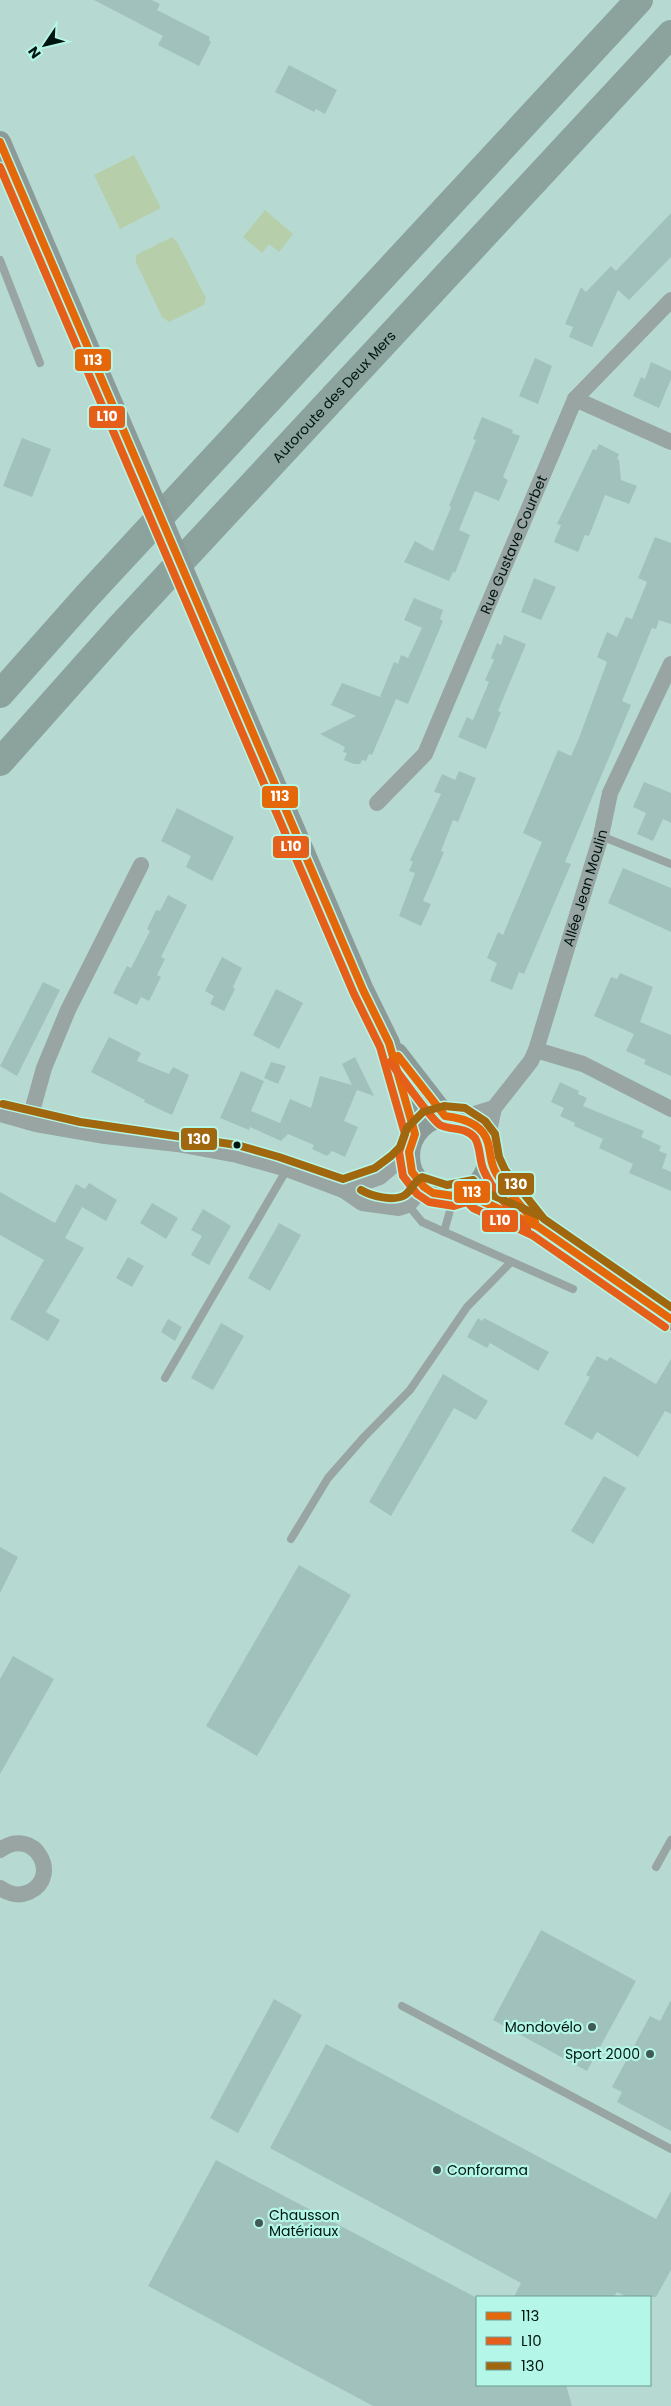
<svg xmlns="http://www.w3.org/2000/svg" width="671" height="2406" font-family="Poppins,sans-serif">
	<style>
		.green { fill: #b6cea9 }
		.building { fill: #a1c2bc }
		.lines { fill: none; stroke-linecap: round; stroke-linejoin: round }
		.service { stroke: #98a5a2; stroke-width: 8 }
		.minor { stroke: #98a5a2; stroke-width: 16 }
		.secondary { stroke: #8c9b97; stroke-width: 22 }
		.motorway { stroke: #8ba29d; stroke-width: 28 }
		.secondary-bridge { stroke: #8c9b97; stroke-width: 22 }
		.bus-1-casing { stroke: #b4f6e7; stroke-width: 11 }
		.bus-2-casing { stroke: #b4f6e7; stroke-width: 11 }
		.bus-3-casing { stroke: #b4f6e7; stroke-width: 11 }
		.bus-1 { stroke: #e46809; stroke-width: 8 }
		.bus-2 { stroke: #e65f1a; stroke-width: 8 }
		.bus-3 { stroke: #a0670f; stroke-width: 8 }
		.bus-dot { fill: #001510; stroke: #b4f6e7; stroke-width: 2 }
		.poi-dot { fill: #405a54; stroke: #b4f6e7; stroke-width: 2 }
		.labels { text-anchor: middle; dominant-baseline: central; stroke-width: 4.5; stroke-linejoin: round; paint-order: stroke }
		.street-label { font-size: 14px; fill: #001510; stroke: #b4f6e7 }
		.poi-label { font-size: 14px; fill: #001510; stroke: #b4f6e7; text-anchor: end }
		.line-badge { stroke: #b4f6e7; stroke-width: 2 }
		.badge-label { font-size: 14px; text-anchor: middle; font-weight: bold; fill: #fff }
	</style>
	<rect width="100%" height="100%" fill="#b6dad2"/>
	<g class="green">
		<path d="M 134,155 L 161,208 L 120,229 L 94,175 Z"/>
		<path d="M 265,210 L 293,234 L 279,252 L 269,244 L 262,253 L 243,237 Z"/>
		<path d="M 172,237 L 177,242 L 206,298 L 204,305 L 169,322 L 162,317 L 136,262 L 136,255 Z"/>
	</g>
	<g class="building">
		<path d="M 94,0 L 152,0 L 160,4 L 157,10 L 210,37 L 209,40 L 211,42 L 199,66 L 158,45 L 163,36 Z"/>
		<path d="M 289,65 L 337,90 L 325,114 L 316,109 L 314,112 L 275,92 Z"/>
		<path d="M 671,213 L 671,257 L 629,300 L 618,290 L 592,347 L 569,337 L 573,327 L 565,324 L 581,287 L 586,292 L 611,266 L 616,271 Z"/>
		<path d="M 535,358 L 552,366 L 538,404 L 519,396 Z"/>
		<path d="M 651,362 L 671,371 L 671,379 L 659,408 L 633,396 L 641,377 L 645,379 Z"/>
		<path d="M 482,417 L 513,430 L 512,433 L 520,436 L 503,477 L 508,480 L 499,501 L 475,491 L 459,530 L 470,535 L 455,573 L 453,572 L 449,581 L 404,562 L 415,541 L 433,551 L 451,507 L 449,506 L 476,440 L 473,439 Z"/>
		<path d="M 22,438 L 51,449 L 32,497 L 3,486 Z"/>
		<path d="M 599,444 L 619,454 L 617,459 L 619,460 L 621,480 L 637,486 L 629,504 L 605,495 L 589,536 L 585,535 L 578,552 L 554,542 L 561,525 L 557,524 L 593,449 L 596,450 Z"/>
		<path d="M 655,537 L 671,543 L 671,624 L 659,620 L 656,629 L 652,628 L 622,701 L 631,705 L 565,862 L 571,864 L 524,974 L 519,972 L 512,990 L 490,981 L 497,963 L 487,958 L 498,932 L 503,935 L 542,842 L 523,833 L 558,750 L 571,756 L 579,738 L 607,662 L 597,657 L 607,632 L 617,637 L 626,617 L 632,619 L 647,582 L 638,578 Z"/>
		<path d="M 534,578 L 556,587 L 541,620 L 521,612 Z"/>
		<path d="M 414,598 L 443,610 L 440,619 L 443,621 L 408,704 L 396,699 L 372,755 L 369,754 L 366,761 L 362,760 L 360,764 L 354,764 L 344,760 L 347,753 L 343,752 L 345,747 L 320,734 L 356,716 L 331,705 L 342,683 L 380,697 L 394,662 L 398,664 L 401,655 L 408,658 L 422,628 L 404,620 Z"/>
		<path d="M 504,635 L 526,644 L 498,711 L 501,712 L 486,749 L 458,737 L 467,717 L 473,720 L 489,682 L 485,680 L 494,660 L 491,658 L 497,643 L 501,645 Z"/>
		<path d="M 459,771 L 476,778 L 458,822 L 453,820 L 441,851 L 444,852 L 423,901 L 431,904 L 421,926 L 399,916 L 415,873 L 409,871 L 413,862 L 410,860 L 441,794 L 434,792 L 442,774 L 455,780 Z"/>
		<path d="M 644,782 L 671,793 L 671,823 L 663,819 L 653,841 L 637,834 L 646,813 L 633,807 Z"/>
		<path d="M 177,808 L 234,837 L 212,881 L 186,867 L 191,856 L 161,841 Z"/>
		<path d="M 623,868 L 671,888 L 671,932 L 608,903 Z"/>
		<path d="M 168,895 L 187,905 L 161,957 L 165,959 L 157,975 L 161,977 L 149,1001 L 141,997 L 137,1005 L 113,993 L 127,966 L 131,968 L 150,931 L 147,929 L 156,910 L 160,911 Z"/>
		<path d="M 222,957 L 242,968 L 233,987 L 235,989 L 224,1011 L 210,1004 L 214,996 L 205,991 Z"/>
		<path d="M 620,973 L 653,987 L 640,1022 L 671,1035 L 671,1076 L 644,1064 L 646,1060 L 626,1051 L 634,1034 L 594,1016 L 611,977 L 617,979 Z"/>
		<path d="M 43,982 L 60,990 L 17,1076 L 0,1066 Z"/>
		<path d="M 276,989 L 303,1003 L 279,1049 L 253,1035 Z"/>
		<path d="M 109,1037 L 141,1053 L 137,1061 L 169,1074 L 173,1067 L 189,1075 L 172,1115 L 144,1102 L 145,1100 L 91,1072 Z"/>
		<path d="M 355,1057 L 374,1096 L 357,1090 L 344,1121 L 358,1127 L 345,1157 L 332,1151 L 327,1156 L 312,1149 L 314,1145 L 288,1134 L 281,1141 L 250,1127 L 249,1130 L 220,1118 L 241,1071 L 264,1081 L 251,1111 L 280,1123 L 290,1099 L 311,1108 L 320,1076 L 352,1085 L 342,1064 Z"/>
		<path d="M 271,1062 L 286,1066 L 278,1084 L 264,1078 Z"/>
		<path d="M 560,1082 L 579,1091 L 578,1094 L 587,1098 L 583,1106 L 644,1131 L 641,1137 L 661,1146 L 659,1151 L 667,1154 L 662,1168 L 671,1172 L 671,1191 L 629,1173 L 633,1164 L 599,1148 L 603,1139 L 574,1126 L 575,1123 L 560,1116 L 564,1108 L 551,1102 Z"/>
		<path d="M 89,1183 L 117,1200 L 106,1221 L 82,1207 L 65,1238 L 84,1248 L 46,1312 L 60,1320 L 48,1341 L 10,1319 L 44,1260 L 0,1235 L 0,1192 L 55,1223 L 76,1184 L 85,1189 Z"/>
		<path d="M 152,1203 L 178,1218 L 166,1239 L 140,1223 Z"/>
		<path d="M 203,1209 L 231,1226 L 209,1265 L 191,1255 L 202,1236 L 191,1230 Z"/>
		<path d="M 279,1223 L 301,1235 L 270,1291 L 248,1278 Z"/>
		<path d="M 128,1257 L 144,1266 L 132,1287 L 116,1278 Z"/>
		<path d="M 478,1318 L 482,1321 L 484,1318 L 549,1352 L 538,1371 L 490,1343 L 487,1348 L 467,1337 Z"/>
		<path d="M 168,1319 L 182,1327 L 175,1341 L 161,1332 Z"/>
		<path d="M 221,1323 L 244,1336 L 213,1390 L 191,1378 Z"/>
		<path d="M 597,1356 L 607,1361 L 610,1357 L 656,1384 L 671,1359 L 671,1414 L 665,1411 L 638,1457 L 597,1432 L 592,1440 L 564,1424 L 590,1377 L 586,1375 Z"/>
		<path d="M 443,1374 L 488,1401 L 476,1420 L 454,1408 L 391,1516 L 369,1502 Z"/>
		<path d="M 604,1476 L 626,1488 L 593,1544 L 571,1531 Z"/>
		<path d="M 0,1547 L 18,1557 L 0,1593 Z"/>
		<path d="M 299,1565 L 351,1595 L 257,1756 L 206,1726 Z"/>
		<path d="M 13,1656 L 54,1679 L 0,1774 L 0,1679 Z"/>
		<path d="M 541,1930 L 636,1981 L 587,2071 L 493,2020 Z"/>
		<path d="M 274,1999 L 302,2015 L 238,2133 L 210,2118 Z"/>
		<path d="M 671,2000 L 671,2131 L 617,2102 L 622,2092 L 612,2087 L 650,2016 L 660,2021 Z"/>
		<path d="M 326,2044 L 656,2219 L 671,2191 L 671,2270 L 656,2297 L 628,2297 L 617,2292 L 614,2297 L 514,2297 L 521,2283 L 270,2148 Z"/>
		<path d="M 216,2160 L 477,2298 L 477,2385 L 566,2385 L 572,2406 L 373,2406 L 148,2286 Z"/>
	</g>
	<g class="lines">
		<g class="service">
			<path d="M 0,260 L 40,363"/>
			<path d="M 601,836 L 671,864"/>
			<path d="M 408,1205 L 422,1222 L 573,1289"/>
			<path d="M 444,1232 L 454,1196"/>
			<path d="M 165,1378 L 287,1169"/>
			<path d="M 291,1539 L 328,1478 L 364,1437 L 410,1390 L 467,1307 L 511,1262"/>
			<path d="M 656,1867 L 671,1840"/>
			<path d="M 402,2006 L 671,2149"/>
		</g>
		<g class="minor">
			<path d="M 575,399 L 671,442"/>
			<path id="s1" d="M 377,803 L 425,754 L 575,399 L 671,300"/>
			<path d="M 536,1050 L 583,1064 L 671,1109"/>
			<path d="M 0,1114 L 36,1124 L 105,1136 L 177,1144 L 237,1155 L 287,1169 L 343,1190 L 362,1203 L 399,1208 L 408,1205 L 424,1187"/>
			<path d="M 462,1118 L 494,1108"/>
			<path d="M 29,1122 L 44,1068 L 68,1010 L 141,865"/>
			<path id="s2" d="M 487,1140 L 494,1108 L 531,1061 L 536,1050 L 601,836 L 610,793 L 671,664"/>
			<path d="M 343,1190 L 380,1177 L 409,1152"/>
			<path d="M 0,1850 C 35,1825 62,1877 29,1892 C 18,1897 9,1894 0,1888"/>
		</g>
		<g class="secondary">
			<path d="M 0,142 L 134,455"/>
			<path d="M 205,622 L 363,990 L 389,1043 L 415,1134"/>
			<path d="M 397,1054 L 445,1116"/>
			<circle cx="449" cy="1156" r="40"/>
			<path d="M 489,1160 L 497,1175 L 534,1221"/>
			<path d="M 470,1190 L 477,1199 L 537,1226 L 671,1319"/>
		</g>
		<g class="motorway">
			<path d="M 0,694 L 87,596 L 639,0"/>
			<path id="s3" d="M 0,762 L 121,626 L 671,34"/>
		</g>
		<path class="secondary-bridge" d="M 134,455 L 205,622"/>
		<defs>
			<g id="bus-1">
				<path d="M 0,142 L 363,990 L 389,1043 L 415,1134 L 409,1152 L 412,1172 L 424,1187 L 433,1193 L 454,1196 L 470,1190 L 477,1199 L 537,1226 L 671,1319"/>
				<path d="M 398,1056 L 445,1116 C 463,1118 483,1124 488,1143 C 491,1154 490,1163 496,1173 C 507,1191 521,1206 535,1222"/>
			</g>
			<g id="bus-2">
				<path d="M 0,167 L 354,994 L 380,1047 L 405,1134 L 399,1152 L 403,1176 L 417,1194 L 429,1202 L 454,1206 L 467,1202 L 473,1208 L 532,1235 L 665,1327"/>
				<path d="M 390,1062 C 399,1073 431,1120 440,1125 C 452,1131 465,1126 475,1138 C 481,1148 479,1161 484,1171 C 494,1193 512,1211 527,1229"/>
			</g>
			<g id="bus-3">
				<path d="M 3,1104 L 80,1122 L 237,1145 L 279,1157 L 343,1179 L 375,1168 L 391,1156 L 400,1147 L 407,1128 L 423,1112 L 444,1106 L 465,1108 L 485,1121 L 495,1134 L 499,1157 L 505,1170 L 544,1219 L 671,1307"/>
				<path d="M 361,1190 C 371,1196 394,1202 405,1195 C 412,1190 414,1181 422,1177 L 447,1185 L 473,1180 L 483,1191 L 540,1216"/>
			</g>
		</defs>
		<use href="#bus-1" class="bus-1-casing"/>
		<use href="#bus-2" class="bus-2-casing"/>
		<use href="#bus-3" class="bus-3-casing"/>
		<use href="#bus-1" class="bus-1"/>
		<use href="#bus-2" class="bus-2"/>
		<use href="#bus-3" class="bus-3"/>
	</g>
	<circle class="bus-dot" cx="237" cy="1145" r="4.5"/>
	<g class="poi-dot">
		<circle cx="592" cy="2027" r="5"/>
		<circle cx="650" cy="2054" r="5"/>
		<circle cx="437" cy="2170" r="5"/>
		<circle cx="259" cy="2223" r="5"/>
	</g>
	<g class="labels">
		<g class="street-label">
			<text stroke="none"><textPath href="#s3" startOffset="495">Autoroute des Deux Mers</textPath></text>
			<text stroke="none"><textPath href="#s1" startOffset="296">Rue Gustave Courbet</textPath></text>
			<text stroke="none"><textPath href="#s2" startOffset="274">Allée Jean Moulin</textPath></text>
		</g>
		<g class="poi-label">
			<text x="582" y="2027">Mondovélo</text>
			<text x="640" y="2054">Sport 2000</text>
			<text x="447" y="2170" text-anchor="start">Conforama</text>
			<text x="269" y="2215" text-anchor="start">Chausson<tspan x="269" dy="16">Matériaux</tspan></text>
		</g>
	</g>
	<g class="line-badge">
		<rect x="74" y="348" width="38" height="24" rx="5" fill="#e46809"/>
		<rect x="88" y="405" width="38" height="24" rx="5" fill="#e65f1a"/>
		<rect x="261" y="785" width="38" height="24" rx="5" fill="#e46809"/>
		<rect x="272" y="835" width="38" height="24" rx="5" fill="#e65f1a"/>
		<rect x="180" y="1127" width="38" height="24" rx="5" fill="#a0670f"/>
		<rect x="497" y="1172" width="38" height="24" rx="5" fill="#a0670f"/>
		<rect x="453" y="1180" width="38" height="24" rx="5" fill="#e46809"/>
		<rect x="481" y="1209" width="38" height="24" rx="5" fill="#e65f1a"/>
	</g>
	<g class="badge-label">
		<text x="93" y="365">113</text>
		<text x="107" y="421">L10</text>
		<text x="280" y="801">113</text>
		<text x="291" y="851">L10</text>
		<text x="199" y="1144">130</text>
		<text x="516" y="1189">130</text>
		<text x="472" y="1197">113</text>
		<text x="500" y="1225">L10</text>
	</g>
	<rect x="476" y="2296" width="175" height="90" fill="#b4f6e7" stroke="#6c9c91"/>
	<rect x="486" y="2312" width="25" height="8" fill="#e46809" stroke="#6c9c91"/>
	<text x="521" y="2321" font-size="15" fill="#001510">113</text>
	<rect x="486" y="2337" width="25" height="8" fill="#e65f1a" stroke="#6c9c91"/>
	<text x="521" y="2346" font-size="15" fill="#001510">L10</text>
	<rect x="486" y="2362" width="25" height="8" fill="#a0670f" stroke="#6c9c91"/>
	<text x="521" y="2371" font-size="15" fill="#001510">130</text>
	<g transform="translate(45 45) rotate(235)" stroke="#b4f6e7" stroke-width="4" paint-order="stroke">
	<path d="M0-4L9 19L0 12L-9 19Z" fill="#001510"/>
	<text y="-8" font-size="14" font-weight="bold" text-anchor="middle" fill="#001510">N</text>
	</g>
</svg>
